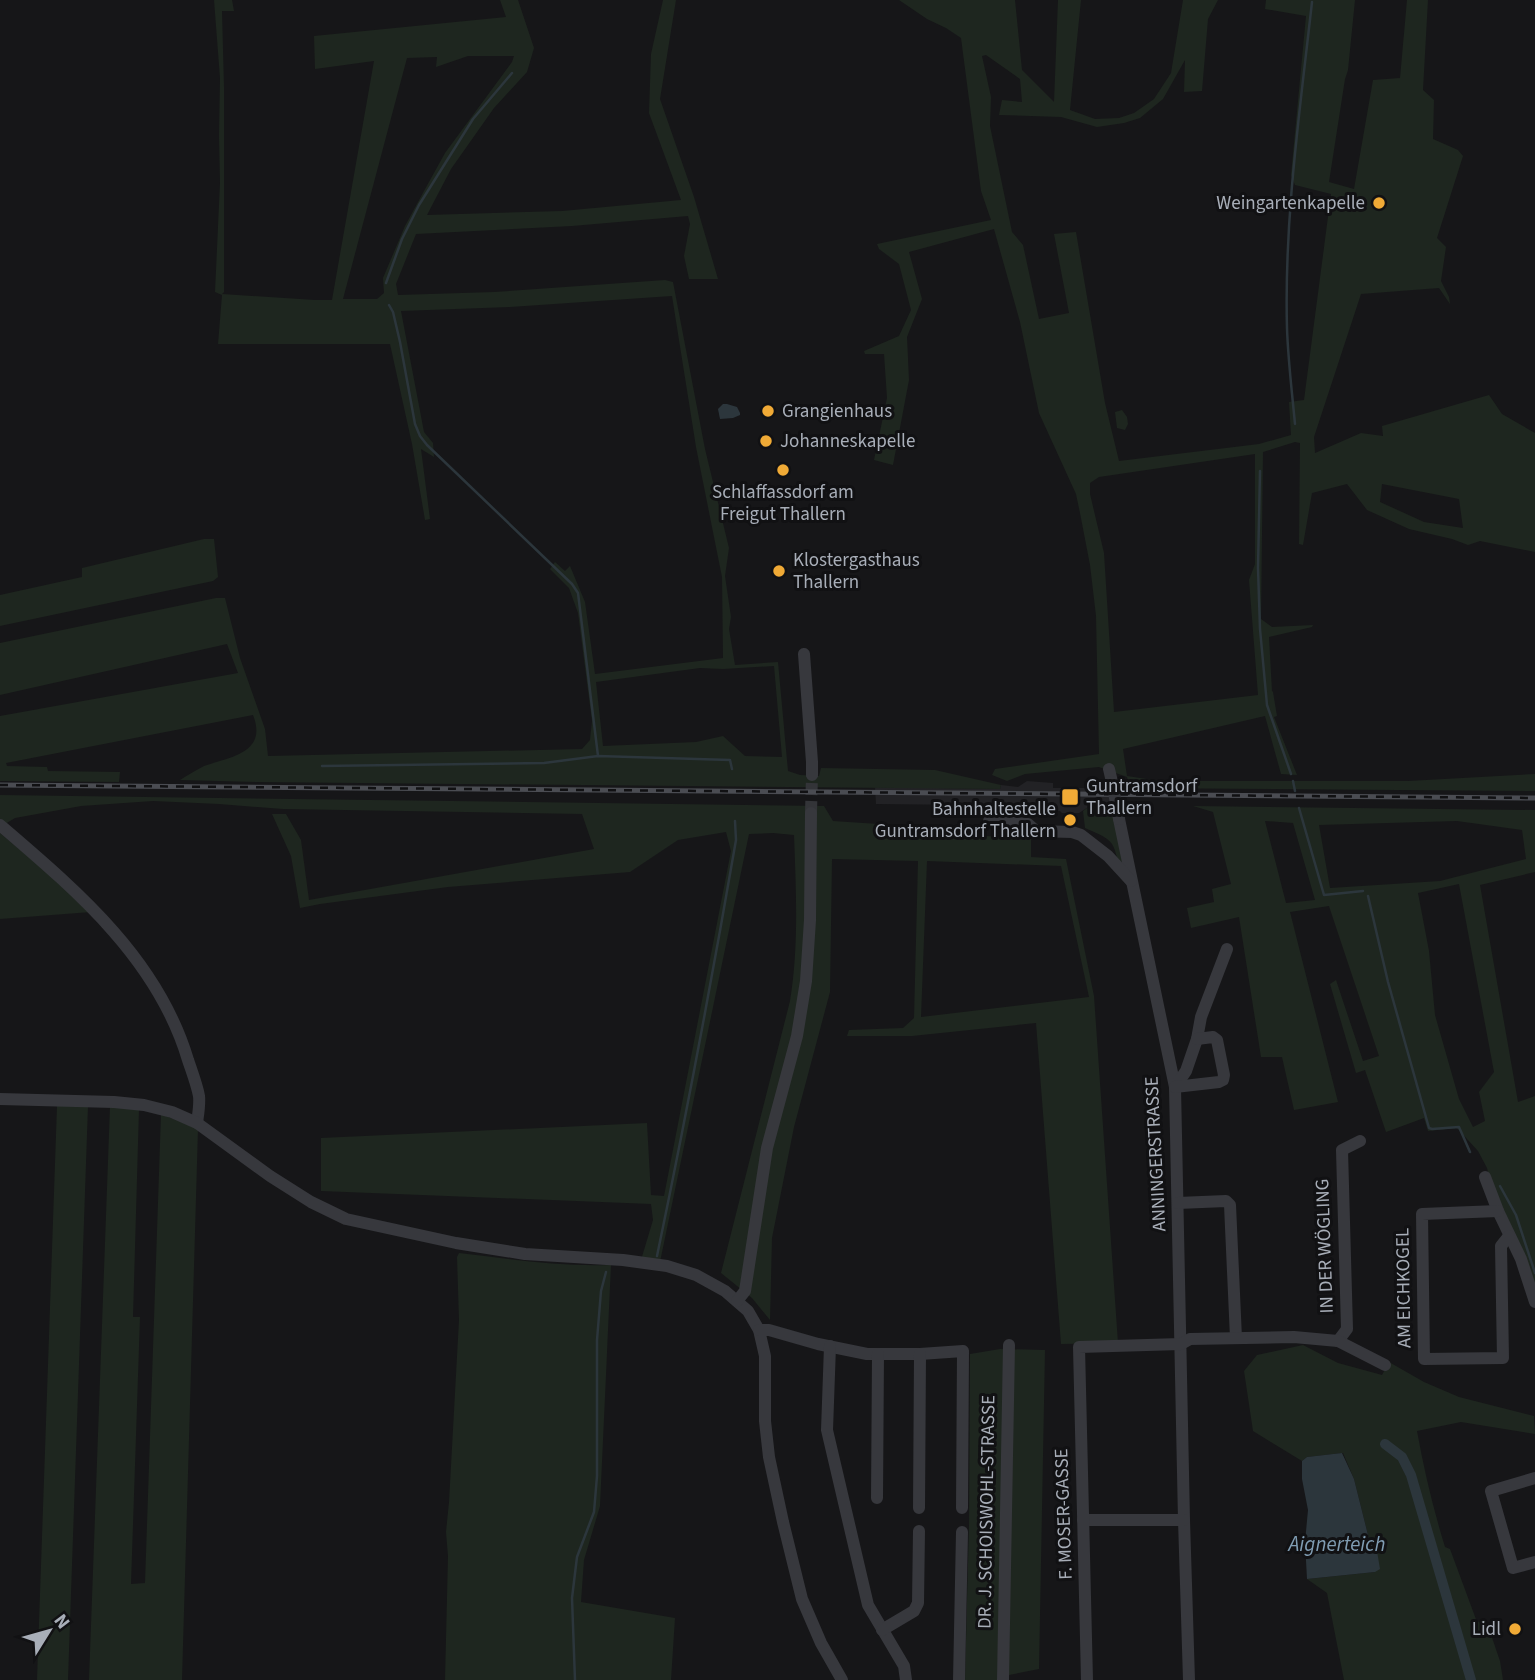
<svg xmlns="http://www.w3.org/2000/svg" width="1535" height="1680" font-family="'Source Sans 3',sans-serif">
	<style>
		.built { fill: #222225 }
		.green { fill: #1e261f; fill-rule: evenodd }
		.water { fill: #2c363c }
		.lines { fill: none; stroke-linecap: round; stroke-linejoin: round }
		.stream { stroke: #2c363c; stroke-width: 2.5 }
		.canal { stroke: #2c363c; stroke-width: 10 }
		.minor-tunnel { stroke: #333438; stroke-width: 12; stroke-dasharray: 12 6; stroke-linecap: butt }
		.minor { stroke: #37383d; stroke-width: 12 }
		.rail-casing { stroke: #4a4c52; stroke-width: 5 }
		.rail { stroke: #111113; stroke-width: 2.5; stroke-dasharray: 8; stroke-linecap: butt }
		.minor-bridge { stroke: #37383d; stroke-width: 12 }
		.poi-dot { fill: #f0aa36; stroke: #111113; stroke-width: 2.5 }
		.labels { text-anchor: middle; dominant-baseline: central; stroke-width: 6; stroke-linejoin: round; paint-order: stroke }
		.poi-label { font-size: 19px; fill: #a8aeb8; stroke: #111113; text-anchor: start }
		.street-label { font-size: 19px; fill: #a8aeb8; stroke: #111113 }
		.water-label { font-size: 21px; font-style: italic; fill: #809db3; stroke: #111113 }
	</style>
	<rect width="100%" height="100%" fill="#161618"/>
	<path class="built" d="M 1027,781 L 1053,783 L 1053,788 L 1108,788 L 1112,808 L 1104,812 L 1090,806 L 1079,813 L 1062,813 L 1060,811 L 1056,811 L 1052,806 L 876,804 L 875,787 L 1000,789 L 1001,785 L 1018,787 Z"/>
	<g class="green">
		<path d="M 214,0 L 232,0 L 234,11 L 222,11 L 224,87 L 224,292 L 222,294 L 315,300 L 332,300 L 374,61 L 315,69 L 314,36 L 506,17 L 500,0 L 518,0 L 534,48 L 527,72 L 494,108 L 451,169 L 427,215 L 562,211 L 681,200 L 649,113 L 651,54 L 663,0 L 676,0 L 660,99 L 694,197 L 718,279 L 689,279 L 684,256 L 690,224 L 688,216 L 572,226 L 416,234 L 396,284 L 398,295 L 494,292 L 665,280 L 673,282 L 705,449 L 729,548 L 725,576 L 731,617 L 729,629 L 735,665 L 778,662 L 788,771 L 800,775 L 819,776 L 821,768 L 935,770 L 1001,785 L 1000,789 L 256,782 L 180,780 C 188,775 196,770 204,766 C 230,757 268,753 253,715 L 6,763 L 7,766 L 47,767 L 48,771 L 120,772 L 119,782 L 0,781 L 0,716 L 238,673 L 227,644 L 0,695 L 0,643 L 216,598 L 225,598 L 240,658 L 265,729 L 268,756 L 582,749 L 590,740 L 592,721 L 578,613 L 569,588 L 550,569 L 555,562 L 565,571 L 570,566 L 585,602 L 595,674 L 723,658 L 722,577 L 696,447 L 672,296 L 510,307 L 401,311 L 424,432 L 433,443 L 434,457 L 421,449 L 430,519 L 425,520 L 412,444 L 390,344 L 218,344 L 222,295 L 215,292 L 220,183 L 219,136 L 220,78 ZM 468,56 L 514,56 L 512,62 L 445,153 L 424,191 L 405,226 L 383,278 L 384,293 L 377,299 L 343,299 L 407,58 L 437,57 L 436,67 ZM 774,666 L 782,757 L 745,756 L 723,736 L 696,742 L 603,746 L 596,682 L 700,668 L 723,669 Z"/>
		<path d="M 899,0 L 1015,0 L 1022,70 L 1054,102 L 1058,0 L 1081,0 L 1070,110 L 1095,119 L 1119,118 L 1134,113 L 1154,99 L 1171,73 L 1183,0 L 1218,0 L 1208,19 L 1202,91 L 1184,92 L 1185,60 L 1163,99 L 1140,118 L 1124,123 L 1097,127 L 1061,117 L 999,115 L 1002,100 L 1022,102 L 1020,79 L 986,55 L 982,56 L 991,97 L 990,126 L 1012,232 L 1023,245 L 1039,319 L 1069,313 L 1054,234 L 1076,232 L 1105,403 L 1119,461 L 1259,444 L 1291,435 L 1289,402 L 1304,400 L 1331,194 L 1295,185 L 1291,175 L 1306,16 L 1265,9 L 1266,0 L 1355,0 L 1348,70 L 1345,79 L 1329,182 L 1354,189 L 1373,80 L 1400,78 L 1407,0 L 1428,0 L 1423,90 L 1434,100 L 1433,139 L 1458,150 L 1463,156 L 1437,238 L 1446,247 L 1441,281 L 1449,297 L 1450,304 L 1439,288 L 1361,294 L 1314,437 L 1315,453 L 1361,433 L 1383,436 L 1382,426 L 1489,395 L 1502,414 L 1535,433 L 1535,552 L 1480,541 L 1468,545 L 1452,539 L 1409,529 L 1367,510 L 1347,484 L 1312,493 L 1303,545 L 1299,544 L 1300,443 L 1295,442 L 1263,452 L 1261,619 L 1272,627 L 1313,625 L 1312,627 L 1269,637 L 1272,691 L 1273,692 L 1277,716 L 1274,717 L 1297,775 L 1281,774 L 1265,716 L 1123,749 L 1127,776 L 1160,781 L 1408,781 L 1535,774 L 1535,791 L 1130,788 L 1127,777 L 1099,767 L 1025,774 L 1007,781 L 992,775 L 995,769 L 1099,754 L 1096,616 L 1090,565 L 1080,513 L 1076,494 L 1039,413 L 1020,322 L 994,229 L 909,252 L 922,299 L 907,337 L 909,380 L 893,465 L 874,460 L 887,398 L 884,354 L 865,354 L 864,351 L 899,336 L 911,310 L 899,264 L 879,249 L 877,244 L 991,220 L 981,191 L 961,38 L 946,28 L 927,19 ZM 1255,454 L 1255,564 L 1249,580 L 1258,695 L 1114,712 L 1104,553 L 1090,494 L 1090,483 L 1099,477 ZM 1382,484 L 1459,499 L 1463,528 L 1424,522 L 1380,502 Z"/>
		<path d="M 1122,410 L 1127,417 L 1128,424 L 1125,430 L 1117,428 L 1115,412 Z"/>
		<path d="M 204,539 L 214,539 L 218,577 L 213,581 L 0,626 L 0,595 L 82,577 L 82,568 Z"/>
		<path d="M 0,795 L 824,806 L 833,821 L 970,830 L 985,836 L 1031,838 L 1031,857 L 1066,859 L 1094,996 L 1118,1343 L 1061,1344 L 1036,1023 L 912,1036 L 847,1036 L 849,1030 L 903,1028 L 914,1018 L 918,861 L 832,859 L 830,992 L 794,1127 L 772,1238 L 770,1320 L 752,1298 L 721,1273 L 790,1001 C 799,946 796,891 794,835 L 773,833 L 749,834 L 660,1262 L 641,1260 L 653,1220 L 651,1204 L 321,1191 L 321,1138 L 647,1123 L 651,1195 L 664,1196 L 731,851 L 726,832 L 678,840 L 630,872 L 448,887 L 320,904 L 300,908 L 291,856 L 272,814 L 286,814 L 301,840 L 309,900 L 594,849 L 582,814 L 283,809 L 219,804 L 153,801 L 81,806 L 15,818 L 5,824 L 0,819 ZM 927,861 L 1061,866 L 1089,997 L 921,1017 Z"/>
		<path d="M 1090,806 L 1104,812 L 1112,808 L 1123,865 C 1115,859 1117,852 1112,844 C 1107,836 1093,832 1085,828 L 1083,811 Z"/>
		<path d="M 1193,806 L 1535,810 L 1535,872 L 1480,885 L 1518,1102 L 1535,1096 L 1535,1291 L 1493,1191 L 1487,1168 L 1478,1151 L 1457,1128 L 1428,1131 L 1424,1118 L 1386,1132 L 1365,1070 L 1356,1073 L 1330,984 L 1336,980 L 1363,1061 L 1379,1056 L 1329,906 L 1290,912 L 1338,1102 L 1294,1110 L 1282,1057 L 1261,1057 L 1239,917 L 1191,928 L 1187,908 L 1214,902 L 1212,889 L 1231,884 L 1213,812 ZM 1265,821 L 1293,823 L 1315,900 L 1286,903 ZM 1457,821 L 1522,830 L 1526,859 L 1440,881 L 1330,888 L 1319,825 ZM 1459,884 L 1494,1072 L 1479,1092 L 1485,1121 L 1473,1127 L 1459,1099 L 1435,1015 L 1429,951 L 1418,893 Z"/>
		<path d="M 0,833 L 69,891 L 91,912 L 0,919 Z"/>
		<path d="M 57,1106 L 88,1106 L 68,1680 L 37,1680 Z"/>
		<path d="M 110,1106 L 139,1109 L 133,1317 L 140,1317 L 131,1584 L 145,1583 L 161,1114 L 198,1129 L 182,1680 L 89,1680 Z"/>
		<path d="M 459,1253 C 510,1259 561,1267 611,1265 L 600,1506 L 584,1560 L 581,1602 L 675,1618 L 671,1680 L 445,1680 L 448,1556 L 446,1532 L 449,1502 L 459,1320 L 457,1257 Z"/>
		<path d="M 1303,1345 L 1338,1363 L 1382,1375 L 1389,1362 L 1424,1382 L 1459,1397 L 1534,1416 L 1535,1434 L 1461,1422 L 1417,1431 C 1424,1470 1433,1508 1445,1547 L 1450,1549 L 1477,1622 L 1486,1620 L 1500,1661 L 1503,1680 L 1344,1680 L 1327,1593 L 1307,1579 L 1375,1572 L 1377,1551 L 1370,1543 L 1354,1479 L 1343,1453 L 1307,1457 L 1302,1461 L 1253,1431 L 1244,1371 L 1257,1355 Z"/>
		<path d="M 1000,1349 L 1045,1350 L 1039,1669 L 1009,1675 L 1008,1680 L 965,1680 L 969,1525 L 970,1354 Z"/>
	</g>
	<g class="water">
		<path d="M 723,404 L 727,404 L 737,407 L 740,413 L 740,415 L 733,418 L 720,419 L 718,409 Z"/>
		<path d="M 1342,1453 L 1354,1479 L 1370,1543 L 1377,1551 L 1380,1569 L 1375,1572 L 1307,1579 L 1305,1542 L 1308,1510 L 1302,1479 L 1302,1461 L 1307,1457 Z"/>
	</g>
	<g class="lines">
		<g class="stream">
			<path d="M 386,283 L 402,239 L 419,205 L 473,119 L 512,73"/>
			<path d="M 389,305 L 393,312 L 400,342 L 415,424 L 420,436 L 427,445 L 572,584 L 578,593 L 598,756"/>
			<path d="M 1295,424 C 1292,392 1288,360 1287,328 C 1284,219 1300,110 1312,2"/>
			<path d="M 1260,471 L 1258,568 L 1260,629 L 1267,705 L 1291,774"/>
			<path d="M 322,766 L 544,763 L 598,756 L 730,760 L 732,769"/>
			<path d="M 1293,781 L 1295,791"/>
			<path d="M 1299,808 L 1324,895 L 1363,891"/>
			<path d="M 1368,896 L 1388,982 L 1429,1128 L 1432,1129 L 1459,1127 L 1470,1152"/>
			<path d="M 1500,1186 L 1516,1215 L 1535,1273"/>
			<path d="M 657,1256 C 686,1117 712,979 736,840 L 735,821"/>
			<path d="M 575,1680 L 572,1598 L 577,1557 L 594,1512 L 597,1476 L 597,1340 L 601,1291 L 606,1272"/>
		</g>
		<path class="canal" d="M 1385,1444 L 1402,1457 L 1411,1475 L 1471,1680"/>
		<path class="minor-tunnel" d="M 811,813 L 812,775"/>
		<g class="minor">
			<path d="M 804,654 L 812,762 L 812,775"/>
			<path d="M 1109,769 L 1112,782"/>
			<path d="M 1119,819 L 1175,1087 L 1184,1520 L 1189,1680"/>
			<path d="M 989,821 L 1028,824 L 1036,831 L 1072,832 L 1081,835 L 1108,856 L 1131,881"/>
			<path d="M 0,825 C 77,891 158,959 188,1060 C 192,1072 197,1085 199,1096 C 200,1105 198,1115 197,1123"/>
			<path d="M 1175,1087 L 1186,1071 L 1197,1039 L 1201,1017 L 1227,949"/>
			<path d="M 1175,1087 L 1219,1082 L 1223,1080 L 1224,1075 L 1217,1040 L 1213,1037 L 1197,1039"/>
			<path d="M 0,1099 L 114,1102 L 144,1105 L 172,1112 L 197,1123 L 270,1176 L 311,1202 L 346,1219 L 456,1243 L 525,1254 L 623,1260 L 667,1266 L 696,1275 L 725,1291 L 748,1311 L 759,1330 L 765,1356 L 765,1421 L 769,1457 L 783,1522 L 802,1599 L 821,1643 L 842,1680"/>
			<path d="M 1485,1177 L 1498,1211 L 1521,1259 L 1535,1302"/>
			<path d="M 1178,1203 L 1226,1201 L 1230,1205 L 1236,1338"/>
			<path d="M 1498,1211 L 1422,1214 L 1424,1359 L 1503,1358 L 1501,1246 L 1509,1236"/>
			<path d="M 737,1301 L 745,1291 L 767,1148 L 797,1036 L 806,981 L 810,920 L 811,813"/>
			<path d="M 759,1330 L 769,1330 L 818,1344 L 867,1354 L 920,1354 L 963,1351 L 962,1508"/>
			<path d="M 1338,1341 L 1347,1329 L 1342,1150 L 1360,1141"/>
			<path d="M 830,1346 L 827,1430 L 868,1605 L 904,1666 L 906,1680"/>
			<path d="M 1535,1478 L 1491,1491 L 1513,1568 L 1535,1562"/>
			<path d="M 877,1498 L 878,1354"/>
			<path d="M 919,1508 L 920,1354"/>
			<path d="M 1083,1520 L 1184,1520"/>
			<path d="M 882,1630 L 914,1611 L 918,1603 L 919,1531"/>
			<path d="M 959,1680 L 962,1532"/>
			<path d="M 1003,1680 L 1009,1345"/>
			<path d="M 1087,1680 L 1079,1347 L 1181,1344 L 1190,1339 L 1294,1337 L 1338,1341 L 1385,1365"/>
		</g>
		<defs>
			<path id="rail" d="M 0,785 L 1535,798"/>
		</defs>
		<use href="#rail" class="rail-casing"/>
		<use href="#rail" class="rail"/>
		<path class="minor-bridge" d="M 1112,782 L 1119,819"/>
	</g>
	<g class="poi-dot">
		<circle cx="1379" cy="203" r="7"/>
		<circle cx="768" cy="411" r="7"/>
		<circle cx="766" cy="441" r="7"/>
		<circle cx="783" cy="470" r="7"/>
		<circle cx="779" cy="571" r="7"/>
		<rect x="1061" y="788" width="18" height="18" rx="3.5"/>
		<circle cx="1070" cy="820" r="7"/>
		<circle cx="1515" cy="1629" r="7"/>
	</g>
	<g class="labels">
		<g class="poi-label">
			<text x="1365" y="203" text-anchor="end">Weingartenkapelle</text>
			<text x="782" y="411">Grangienhaus</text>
			<text x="780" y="441">Johanneskapelle</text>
			<text x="783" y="492" text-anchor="middle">Schlaffassdorf am<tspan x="783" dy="22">Freigut Thallern</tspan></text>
			<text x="793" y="560">Klostergasthaus<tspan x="793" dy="22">Thallern</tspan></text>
			<text x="1086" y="786">Guntramsdorf<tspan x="1086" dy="22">Thallern</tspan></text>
			<text x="1056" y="809" text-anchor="end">Bahnhaltestelle<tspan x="1056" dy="22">Guntramsdorf Thallern</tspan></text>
			<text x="1501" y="1629" text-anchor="end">Lidl</text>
		</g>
		<g class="street-label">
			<text transform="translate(1156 1154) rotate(-93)">ANNINGERSTRASSE</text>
			<text transform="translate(1325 1246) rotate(-92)">IN DER WÖGLING</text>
			<text transform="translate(1404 1288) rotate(-91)">AM EICHKOGEL</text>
			<text transform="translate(987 1512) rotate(-89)">DR. J. SCHOISWOHL-STRASSE</text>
			<text transform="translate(1064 1514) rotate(-92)">F. MOSER-GASSE</text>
		</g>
		<g class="water-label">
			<text x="1337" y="1544">Aignerteich</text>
		</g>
	</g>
	<g transform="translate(49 1631) rotate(53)" stroke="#111113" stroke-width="5" paint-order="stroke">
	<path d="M0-5L12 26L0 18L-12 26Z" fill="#a8aeb8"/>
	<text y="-10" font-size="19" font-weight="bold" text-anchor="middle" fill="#a8aeb8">N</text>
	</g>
</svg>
